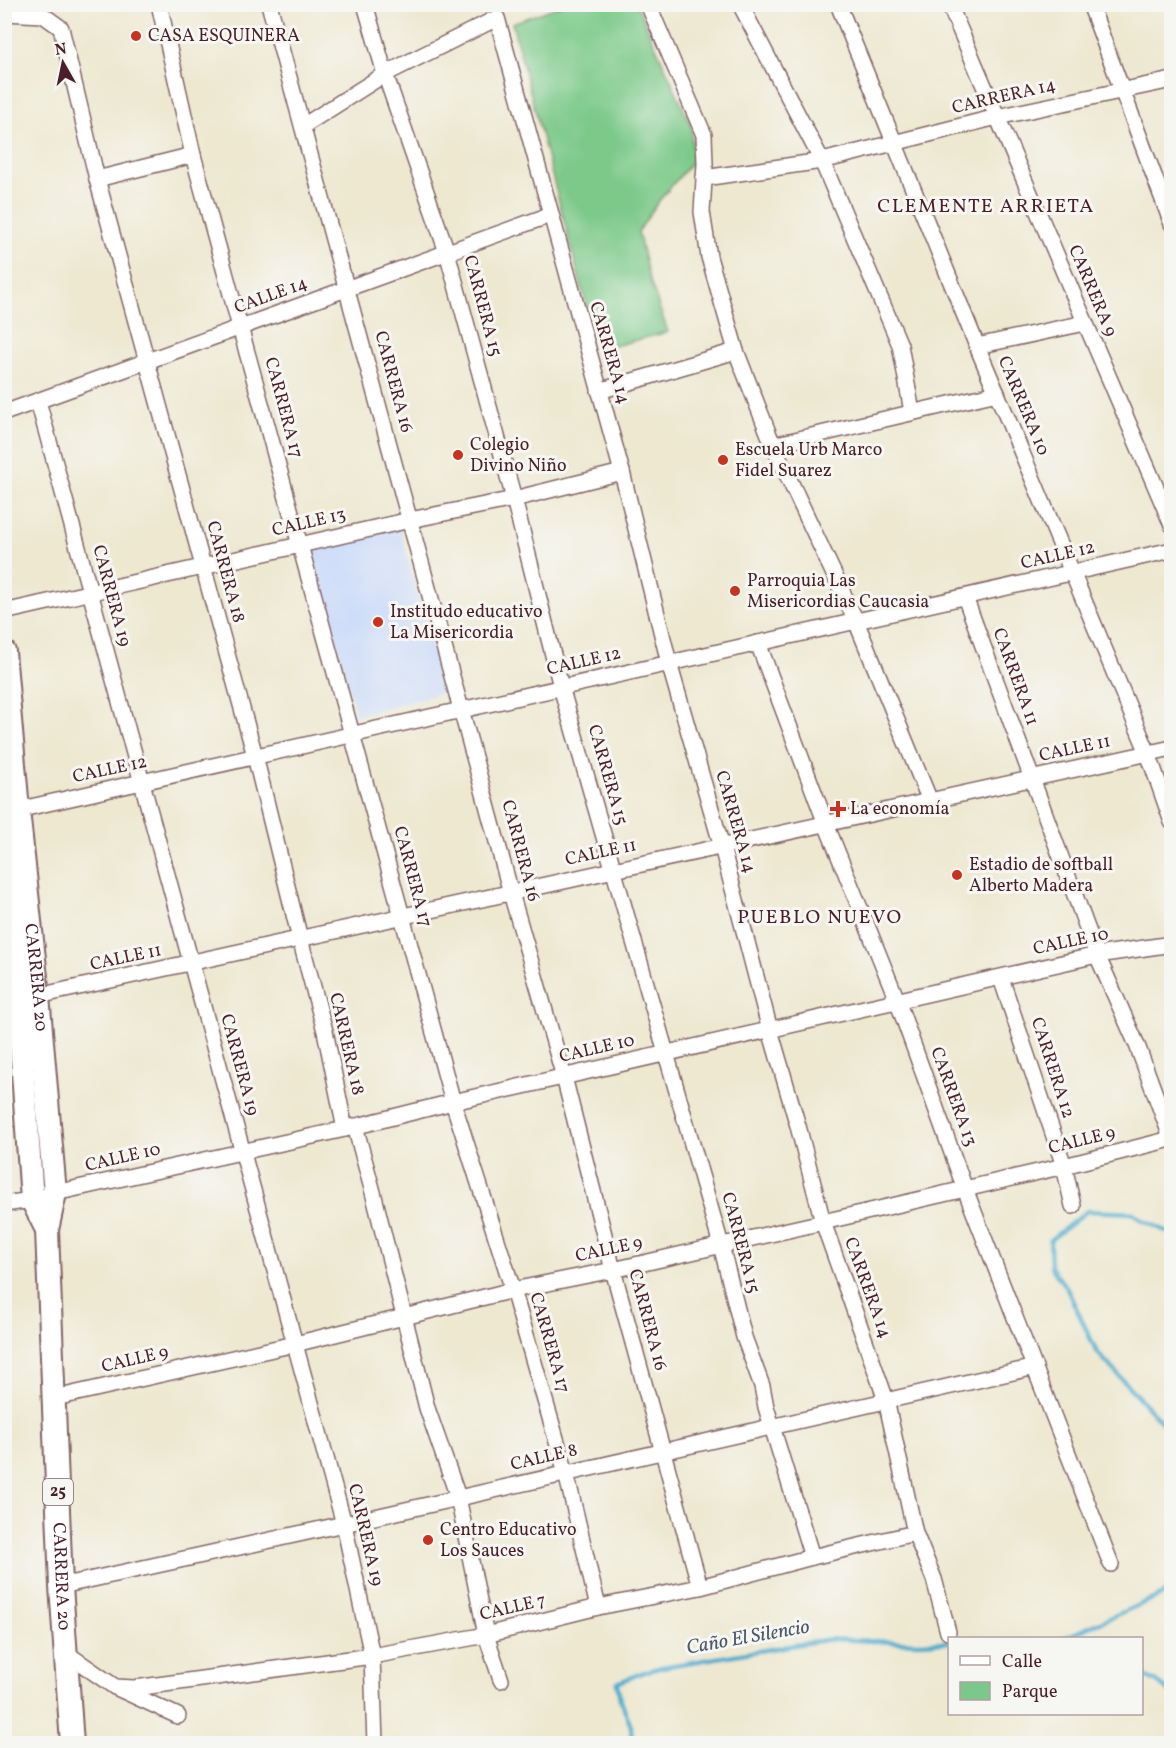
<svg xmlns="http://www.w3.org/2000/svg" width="1176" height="1748" font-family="Vollkorn,serif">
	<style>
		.built { fill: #ccdbf9 }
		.green { fill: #7bc989; stroke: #62745a; stroke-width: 1.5 }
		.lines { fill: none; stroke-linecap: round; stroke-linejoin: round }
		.stream { stroke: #4fadce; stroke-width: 4.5 }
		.street-casing { stroke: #836565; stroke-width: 18 }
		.primary-casing { stroke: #836565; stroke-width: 26 }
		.street { stroke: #fff; stroke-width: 15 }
		.primary { stroke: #fff; stroke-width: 22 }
		.poi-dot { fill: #c8321e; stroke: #f6f6f2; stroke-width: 2 }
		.labels { text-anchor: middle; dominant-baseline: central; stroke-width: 6; stroke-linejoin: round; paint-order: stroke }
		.shield { fill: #f6f6f2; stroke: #7e6067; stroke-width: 1.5 }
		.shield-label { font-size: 16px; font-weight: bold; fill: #4a1f2b }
		.poi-label { font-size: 18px; fill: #4a1f2b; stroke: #f6f6f2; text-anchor: start }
		.street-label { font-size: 18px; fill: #4a1f2b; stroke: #f6f6f2 }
		.neighbourhood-label { font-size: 20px; letter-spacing: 1.5px; fill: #4a1f2b; stroke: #f6f6f2 }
		.water-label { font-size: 20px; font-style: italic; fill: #4c586c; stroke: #f6f6f2 }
	</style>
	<rect width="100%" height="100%" fill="#f6f6f2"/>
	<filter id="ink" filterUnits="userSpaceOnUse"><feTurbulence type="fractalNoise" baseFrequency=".0167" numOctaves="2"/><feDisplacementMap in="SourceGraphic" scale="12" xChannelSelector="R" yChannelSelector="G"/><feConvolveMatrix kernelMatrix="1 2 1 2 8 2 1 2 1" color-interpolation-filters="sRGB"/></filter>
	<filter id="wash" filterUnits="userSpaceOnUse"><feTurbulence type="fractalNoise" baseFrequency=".008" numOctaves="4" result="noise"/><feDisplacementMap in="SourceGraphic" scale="24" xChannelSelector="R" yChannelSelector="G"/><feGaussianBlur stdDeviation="1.35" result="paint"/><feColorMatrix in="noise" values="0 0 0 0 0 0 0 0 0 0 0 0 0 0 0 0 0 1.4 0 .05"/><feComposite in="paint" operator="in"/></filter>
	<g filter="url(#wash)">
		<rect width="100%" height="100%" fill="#eee8d0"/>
		<path class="built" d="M 400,528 L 444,692 L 356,716 L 312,551 Z"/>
		<path class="green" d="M 565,4 L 637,5 L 691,125 L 693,161 L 658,202 L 638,232 L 649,278 L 668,332 L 598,350 L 512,23 Z"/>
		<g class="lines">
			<g class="stream">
				<path d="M 1172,1234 L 1142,1220 L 1133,1213 L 1087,1211 L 1050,1240 L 1051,1267 L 1067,1289 L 1097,1352 L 1165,1426 L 1172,1456"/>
				<path d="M 1064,1638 L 1166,1593 L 1172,1577"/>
				<path d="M 1142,1675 L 1156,1681 L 1172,1694"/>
				<path d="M 632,1744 L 631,1726 L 620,1699 L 617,1683 L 644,1672 L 662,1667 L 831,1639 L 916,1643 L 950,1642"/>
			</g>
		</g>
	</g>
	<g filter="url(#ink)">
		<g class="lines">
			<defs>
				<g id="street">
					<path d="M 159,4 L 193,155 L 240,327 L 453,1102 L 513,1290 L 566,1473 L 598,1607"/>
					<path d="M 269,4 L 511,893 L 564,1077 L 613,1270 L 700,1587"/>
					<path d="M 365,4 L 385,74 L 447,252 L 514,499 L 561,687 L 721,1245 L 744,1337 L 762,1386 L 766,1407 L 812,1557"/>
					<path d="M 648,4 L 704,135 L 705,164 L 702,212 L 709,257 L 736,351 L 773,445 L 856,621 L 930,801"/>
					<path d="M 740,4 L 822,161 L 900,345 L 912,412"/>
					<path d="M 838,4 L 977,346 L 1148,753 L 1172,822"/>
					<path d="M 949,4 L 1172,525"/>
					<path d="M 1090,4 L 1172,224"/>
					<path d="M 4,13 L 43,15 L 61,28 L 97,179 L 255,756 L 300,939 L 325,1031 L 345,1129"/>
					<path d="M 303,126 L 385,74 L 497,18 L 622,472 L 669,663 L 722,847 L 770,1030 L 798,1126 L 823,1222 L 886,1400 L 915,1533 L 934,1579 L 948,1632"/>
					<path d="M 704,178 L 822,161 L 997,117 L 1172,80"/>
					<path d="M 97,179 L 193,155"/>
					<path d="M 977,346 L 1085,323"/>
					<path d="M 599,391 L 736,351"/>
					<path d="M 38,401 L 344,1524 L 372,1656 L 375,1744"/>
					<path d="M 4,413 L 550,215"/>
					<path d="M 773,445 L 997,393"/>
					<path d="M 965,597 L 1097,955 L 1137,1045 L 1172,1140"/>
					<path d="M 4,612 L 410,520 L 514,499 L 622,472"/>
					<path d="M 758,643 L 826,824 L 897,1000 L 965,1189 L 1111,1564"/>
					<path d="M 4,813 L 1172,550"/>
					<path d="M 1001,978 L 1064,1166 L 1073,1206"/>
					<path d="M 38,996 L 1172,748"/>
					<path d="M 355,1126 L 374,1196 L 427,1408 L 458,1497 L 486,1635 L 501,1680"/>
					<path d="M 4,1204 L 32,1200 L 55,1193 L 345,1129 L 453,1102 L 1097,955 L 1172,944"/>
					<path d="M 55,1398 L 295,1344 L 513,1290 L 613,1270 L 823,1222 L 1064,1166 L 1171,1139"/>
					<path d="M 61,1586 L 344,1524 L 1035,1367"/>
					<path d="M 66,1653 L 115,1687 L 178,1716"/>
					<path d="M 115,1687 L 135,1688 L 372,1656 L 486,1635 L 598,1607 L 700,1587 L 812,1557 L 915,1533"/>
				</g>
				<g id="primary">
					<path id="s1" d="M 4,652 L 18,810 L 38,996 L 55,1193 L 47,1230 L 61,1586 L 72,1744"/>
					<path d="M 4,842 L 18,1001 L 32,1200 L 47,1230"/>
				</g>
			</defs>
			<use href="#street" class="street-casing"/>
			<use href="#primary" class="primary-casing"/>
			<use href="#street" class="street"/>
			<use href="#primary" class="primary"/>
		</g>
	</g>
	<g class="poi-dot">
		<circle cx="136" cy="36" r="6"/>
		<circle cx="458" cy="455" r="6"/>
		<circle cx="723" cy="460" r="6"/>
		<circle cx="735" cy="591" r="6"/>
		<circle cx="378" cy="622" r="6"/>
		<path d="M835 800h6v6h6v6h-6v6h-6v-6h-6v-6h6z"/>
		<circle cx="957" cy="875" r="6"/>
		<circle cx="428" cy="1540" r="6"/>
	</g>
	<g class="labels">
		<rect class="shield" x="43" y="1479" width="30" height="26" rx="4.5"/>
		<g class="shield-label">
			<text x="58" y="1492">25</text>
		</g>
		<g class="poi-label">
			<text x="148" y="36">CASA ESQUINERA</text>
			<text x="470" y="445">Colegio<tspan x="470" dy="21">Divino Niño</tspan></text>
			<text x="735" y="450">Escuela Urb Marco<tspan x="735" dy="21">Fidel Suarez</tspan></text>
			<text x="747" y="581">Parroquia Las<tspan x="747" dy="21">Misericordias Caucasia</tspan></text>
			<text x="390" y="612">Institudo educativo<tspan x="390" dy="21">La Misericordia</tspan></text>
			<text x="850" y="809">La economía</text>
			<text x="969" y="865">Estadio de softball<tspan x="969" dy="21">Alberto Madera</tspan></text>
			<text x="440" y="1530">Centro Educativo<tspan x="440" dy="21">Los Sauces</tspan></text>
		</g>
		<g class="street-label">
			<text transform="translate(1004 97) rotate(-13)">CARRERA 14</text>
			<text transform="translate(1092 291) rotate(67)">CARRERA 9</text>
			<text transform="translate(271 296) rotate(-20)">CALLE 14</text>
			<text transform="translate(482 306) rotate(75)">CARRERA 15</text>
			<text transform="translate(609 353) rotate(74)">CARRERA 14</text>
			<text transform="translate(393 382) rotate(75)">CARRERA 16</text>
			<text transform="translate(1023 406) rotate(67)">CARRERA 10</text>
			<text transform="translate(283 408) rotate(75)">CARRERA 17</text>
			<text transform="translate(309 523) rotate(-13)">CALLE 13</text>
			<text transform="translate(1058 556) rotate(-13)">CALLE 12</text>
			<text transform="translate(225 572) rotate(75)">CARRERA 18</text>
			<text transform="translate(111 596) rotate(75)">CARRERA 19</text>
			<text transform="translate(584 662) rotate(-13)">CALLE 12</text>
			<text transform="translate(1015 677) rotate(70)">CARRERA 11</text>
			<text transform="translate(1075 749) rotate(-12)">CALLE 11</text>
			<text transform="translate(110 770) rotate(-12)">CALLE 12</text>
			<text transform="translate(607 775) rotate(74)">CARRERA 15</text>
			<text transform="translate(735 822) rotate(74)">CARRERA 14</text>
			<text transform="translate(520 851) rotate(75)">CARRERA 16</text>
			<text transform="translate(601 853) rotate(-12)">CALLE 11</text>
			<text transform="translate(412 877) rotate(75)">CARRERA 17</text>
			<text transform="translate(1071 942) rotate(-12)">CALLE 10</text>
			<text transform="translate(126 958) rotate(-12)">CALLE 11</text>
			<text stroke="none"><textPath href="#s1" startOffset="327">CARRERA 20</textPath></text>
			<text transform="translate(346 1044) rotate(77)">CARRERA 18</text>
			<text transform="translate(597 1049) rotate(-13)">CALLE 10</text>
			<text transform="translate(239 1065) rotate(75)">CARRERA 19</text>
			<text transform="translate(1052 1068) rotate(72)">CARRERA 12</text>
			<text transform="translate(953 1097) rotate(70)">CARRERA 13</text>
			<text transform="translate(1082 1141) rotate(-14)">CALLE 9</text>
			<text transform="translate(123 1158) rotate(-13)">CALLE 10</text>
			<text transform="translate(740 1243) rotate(75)">CARRERA 15</text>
			<text transform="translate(609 1250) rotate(-12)">CALLE 9</text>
			<text transform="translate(867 1288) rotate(70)">CARRERA 14</text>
			<text transform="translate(647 1320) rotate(75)">CARRERA 16</text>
			<text transform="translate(549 1343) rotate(74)">CARRERA 17</text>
			<text transform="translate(135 1360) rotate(-13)">CALLE 9</text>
			<text transform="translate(544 1458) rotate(-13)">CALLE 8</text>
			<text transform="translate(365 1535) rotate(77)">CARRERA 19</text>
			<text stroke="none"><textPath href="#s1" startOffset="928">CARRERA 20</textPath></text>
			<text transform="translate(513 1608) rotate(-13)">CALLE 7</text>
		</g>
		<g class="neighbourhood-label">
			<text x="986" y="207">CLEMENTE ARRIETA</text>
			<text x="820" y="918">PUEBLO NUEVO</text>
		</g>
		<g class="water-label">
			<text transform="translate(748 1638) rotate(-10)">Caño El Silencio</text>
		</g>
	</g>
	<rect width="1176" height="1748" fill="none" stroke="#f6f6f2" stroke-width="24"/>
	<rect x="948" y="1637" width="195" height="78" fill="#f6f6f2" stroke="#b1a0a2" stroke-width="1.5"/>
	<rect x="960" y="1656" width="30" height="9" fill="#ffffff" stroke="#b1a0a2" stroke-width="1.5"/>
	<text x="1002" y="1667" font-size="18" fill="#4a1f2b">Calle</text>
	<rect x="960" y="1682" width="30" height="18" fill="#7bc989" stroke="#b1a0a2" stroke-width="1.5"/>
	<text x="1002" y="1697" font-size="18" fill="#4a1f2b">Parque</text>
	<g transform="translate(63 63) rotate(351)" stroke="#f6f6f2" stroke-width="4.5" paint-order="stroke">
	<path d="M0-4.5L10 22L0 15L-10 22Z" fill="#4a1f2b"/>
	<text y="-9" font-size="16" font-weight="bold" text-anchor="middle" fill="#4a1f2b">N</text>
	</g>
</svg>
